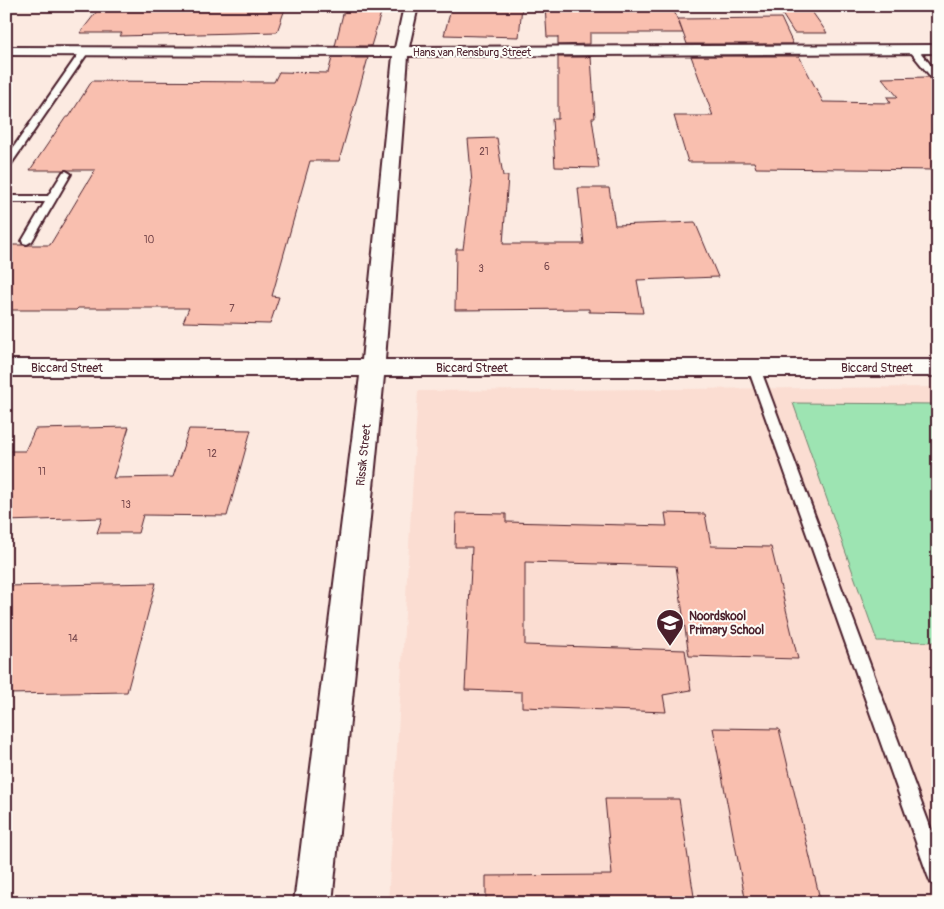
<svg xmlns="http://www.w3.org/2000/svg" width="944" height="909" font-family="Pangolin,sans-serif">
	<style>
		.built { fill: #fbddd2 }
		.green { fill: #9de4b2; stroke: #74826e }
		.building { fill: #f9bfaf; stroke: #4a1f2b }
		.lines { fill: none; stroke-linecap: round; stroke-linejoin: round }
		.lane-casing { stroke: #4a1f2b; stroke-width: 4 }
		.street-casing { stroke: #4a1f2b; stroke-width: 4 }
		.lane { fill: #fdfcf7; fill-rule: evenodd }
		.street { fill: #fdfcf7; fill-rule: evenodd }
		.labels { text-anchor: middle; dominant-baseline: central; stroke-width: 4; stroke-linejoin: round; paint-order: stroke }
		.number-label { font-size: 10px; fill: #76474c }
		.far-street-label { font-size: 11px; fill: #4a1f2b; stroke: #fdfcf7 }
		.street-label { font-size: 12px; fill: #4a1f2b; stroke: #fdfcf7 }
		.poi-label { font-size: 12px; font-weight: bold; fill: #4a1f2b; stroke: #fdfcf7; text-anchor: start }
	</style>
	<rect width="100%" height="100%" fill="#fceae1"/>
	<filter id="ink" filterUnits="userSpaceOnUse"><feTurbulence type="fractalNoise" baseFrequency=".02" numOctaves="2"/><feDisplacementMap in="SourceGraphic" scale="10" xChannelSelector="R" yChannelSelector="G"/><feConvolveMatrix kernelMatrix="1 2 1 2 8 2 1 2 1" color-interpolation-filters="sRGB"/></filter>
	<g filter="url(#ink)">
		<path class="built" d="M 938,387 L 938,903 L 388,903 L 418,391 Z"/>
		<path class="green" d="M 793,403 L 938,404 L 938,642 L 877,641 Z"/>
		<g class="building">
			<path d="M 101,6 L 286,6 L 277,32 L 120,36 L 122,33 L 80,33 Z"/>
			<path d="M 345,6 L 383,6 L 371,46 L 335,46 Z"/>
			<path d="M 452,6 L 522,6 L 519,37 L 444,35 Z"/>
			<path d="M 545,6 L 672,6 L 683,33 L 590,33 L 590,44 L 558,45 L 558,37 L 547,37 Z"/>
			<path d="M 777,6 L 808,6 L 827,33 L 794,33 Z"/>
			<path d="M 781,18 L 793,44 L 687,44 L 678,19 Z"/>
			<path d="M 691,56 L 799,56 L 823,102 L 891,103 L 887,97 L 898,97 L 882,78 L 929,77 L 934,83 L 938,84 L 938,170 L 756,168 L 754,162 L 688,162 L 674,116 L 713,116 Z"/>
			<path d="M 558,57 L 591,57 L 595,118 L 592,118 L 599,168 L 555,167 L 552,119 L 558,119 Z"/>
			<path d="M 332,58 L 368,58 L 339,161 L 310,161 L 272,296 L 279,297 L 270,324 L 183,322 L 189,308 L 78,308 L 76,310 L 6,310 L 6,245 L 50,245 L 95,170 L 30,170 L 66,117 L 69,117 L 92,81 L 274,82 L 279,72 L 328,73 Z"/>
			<path d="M 497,138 L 503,176 L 508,176 L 503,244 L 584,244 L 578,188 L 609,188 L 615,225 L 695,222 L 718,277 L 637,280 L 643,313 L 589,312 L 589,309 L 455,310 L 456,249 L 463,249 L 472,183 L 468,139 Z"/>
			<path d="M 129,427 L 113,478 L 173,477 L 189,429 L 251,430 L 227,516 L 143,515 L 138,533 L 97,533 L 102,518 L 6,521 L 6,451 L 25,451 L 35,429 Z"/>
			<path d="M 456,513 L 506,514 L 506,522 L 667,526 L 665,513 L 705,514 L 711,546 L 771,547 L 798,659 L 689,656 L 676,566 L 525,562 L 525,645 L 685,650 L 691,690 L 663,695 L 666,712 L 522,707 L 522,692 L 465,690 L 472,547 L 455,547 Z"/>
			<path d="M 156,583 L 127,692 L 6,694 L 6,586 Z"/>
			<path d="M 713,728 L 779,729 L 821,903 L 746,903 Z"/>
			<path d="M 605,799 L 679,799 L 695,903 L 486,903 L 486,876 L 612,875 Z"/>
		</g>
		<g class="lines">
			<defs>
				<g id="lane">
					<path d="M 910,47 L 916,47 L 938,74 L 938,82 L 935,82 L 910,51 Z"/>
					<path d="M 82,49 L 89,51 L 9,167 L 6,168 L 6,158 Z"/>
					<path d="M 66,171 L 71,174 L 32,241 L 27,244 L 23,243 L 22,241 L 45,202 L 6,202 L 6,196 L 48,196 L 63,172 Z"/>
					<path d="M 754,364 L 760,368 L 938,848 L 938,886 L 931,883 L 928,876 L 748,368 Z"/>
				</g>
				<path id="street" d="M 404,6 L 418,6 L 409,47 L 938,45 L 938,53 L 408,56 L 385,360 L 938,360 L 938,376 L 384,376 L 332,903 L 294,903 L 360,376 L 6,376 L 6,360 L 362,360 L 393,56 L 6,55 L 6,47 L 395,48 Z"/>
			</defs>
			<use href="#lane" class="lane-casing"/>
			<use href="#street" class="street-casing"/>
			<use href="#lane" class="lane"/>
			<use href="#street" class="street"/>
		</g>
	</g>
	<defs>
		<symbol id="school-pin" viewBox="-11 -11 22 30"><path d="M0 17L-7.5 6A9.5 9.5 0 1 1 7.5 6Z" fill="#4a1f2b" stroke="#fdfcf7"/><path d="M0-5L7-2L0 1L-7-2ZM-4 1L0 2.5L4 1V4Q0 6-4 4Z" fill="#fff"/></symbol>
	</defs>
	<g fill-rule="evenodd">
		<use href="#school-pin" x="654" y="607" width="32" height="43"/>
	</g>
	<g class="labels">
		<g class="number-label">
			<text x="484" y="152">21</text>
			<text x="149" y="240">10</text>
			<text x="547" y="267">6</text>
			<text x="481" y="269">3</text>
			<text x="232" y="309">7</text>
			<text x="212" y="454">12</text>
			<text x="42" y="472">11</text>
			<text x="126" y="505">13</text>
			<text x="73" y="639">14</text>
		</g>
		<g class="far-street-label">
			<text x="472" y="52">Hans van Rensburg Street</text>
		</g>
		<g class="street-label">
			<text x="67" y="368">Biccard Street</text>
			<text x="472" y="368">Biccard Street</text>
			<text x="877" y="368">Biccard Street</text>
			<text transform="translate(364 455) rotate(-84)">Rissik Street</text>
		</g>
		<g class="poi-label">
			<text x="689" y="616">Noordskool<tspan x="689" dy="14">Primary School</tspan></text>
		</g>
	</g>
	<rect width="944" height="909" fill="none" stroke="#fdfcf7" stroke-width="25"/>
	<rect x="12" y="12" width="919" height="884" fill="none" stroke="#4a1f2b" stroke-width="2" filter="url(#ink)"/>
</svg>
